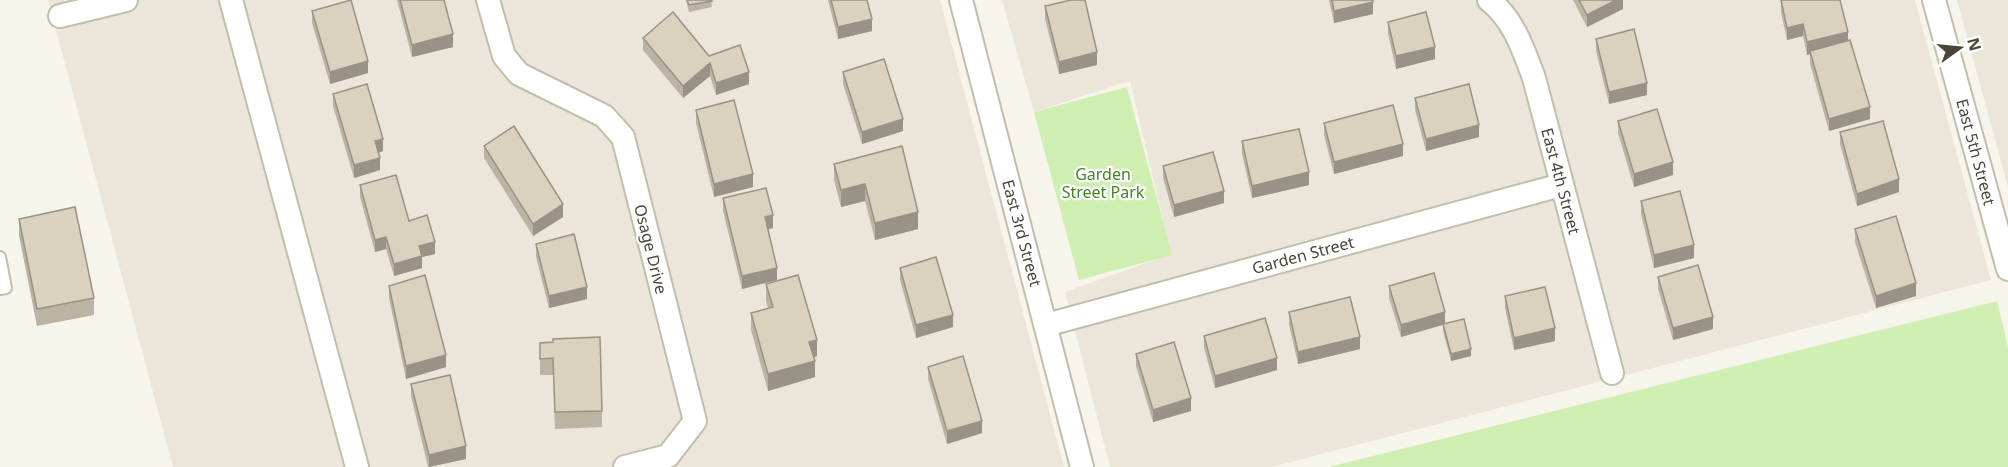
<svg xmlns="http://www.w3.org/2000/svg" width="2008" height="467" font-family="'Noto Sans',sans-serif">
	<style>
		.residential { fill: #ebe6d9 }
		.green { fill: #cfeeb1 }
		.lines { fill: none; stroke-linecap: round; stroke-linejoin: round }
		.service-casing { stroke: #c3bdac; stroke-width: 14 }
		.minor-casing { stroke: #c3bdac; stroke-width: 26 }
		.service { stroke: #fff; stroke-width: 10 }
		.minor { stroke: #fff; stroke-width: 22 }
		.wall { fill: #bbb4a4 }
		.shaded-wall { fill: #999286 }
		.building { fill: #dad1bf; stroke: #999286; stroke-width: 1.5 }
		.labels { text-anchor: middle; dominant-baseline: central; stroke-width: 4.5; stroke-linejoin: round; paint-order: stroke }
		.street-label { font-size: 16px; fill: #4c4538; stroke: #fff }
		.park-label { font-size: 16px; fill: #438524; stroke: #fff }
	</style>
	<rect width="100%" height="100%" fill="#f7f4eb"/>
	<g class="residential">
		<path d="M 48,0 L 940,0 L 1064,467 L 173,467 Z"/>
		<path d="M 1002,0 L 1915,0 L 1991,280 L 1272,467 L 1110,467 L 1065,292 L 1171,254 L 1130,81 L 1034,112 Z"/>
		<path d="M 1957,0 L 2008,0 L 2008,187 Z"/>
	</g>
	<g class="green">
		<path d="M 1127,87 L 1172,255 L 1079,280 L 1034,112 Z"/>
		<path d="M 1997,301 L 2008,347 L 2008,467 L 1329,467 Z"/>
	</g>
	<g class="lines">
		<defs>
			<path id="service" d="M 0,257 L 6,288 L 0,289"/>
			<g id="minor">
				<path d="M 231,0 L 357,467"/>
				<path d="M 488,0 L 504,56 L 519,74 L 604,116 L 623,137 L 695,421 L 668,456 L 625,467"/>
				<path d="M 961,0 L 1082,467"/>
				<path d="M 1489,0 C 1514,20 1523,49 1534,78 L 1612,373"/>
				<path d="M 1934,0 L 2008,269"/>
				<path d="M 60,16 L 126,0"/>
				<path d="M 1046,325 L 1561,185"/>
			</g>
		</defs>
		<use href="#service" class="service-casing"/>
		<use href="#minor" class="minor-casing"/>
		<use href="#service" class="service"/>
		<use href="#minor" class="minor"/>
	</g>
	<g class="wall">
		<path d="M 397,0 L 444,0 L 453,47 L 412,57 Z"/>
		<path d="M 686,0 L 711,0 L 712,7 L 689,12 Z"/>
		<path d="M 828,0 L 867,0 L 872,31 L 838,39 Z"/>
		<path d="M 1329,0 L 1373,0 L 1373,14 L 1334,23 Z"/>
		<path d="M 1573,0 L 1623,0 L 1623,9 L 1587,27 Z"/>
		<path d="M 1781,0 L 1848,40 L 1870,119 L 1829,131 L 1810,64 L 1810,54 L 1807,55 L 1803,36 L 1787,40 L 1781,12 Z"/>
		<path d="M 1045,6 L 1097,65 L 1059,74 L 1045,19 Z"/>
		<path d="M 312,11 L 368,73 L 330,84 L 312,23 Z"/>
		<path d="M 1388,22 L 1435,59 L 1396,69 L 1388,34 Z"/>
		<path d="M 643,38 L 709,56 L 749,84 L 716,95 L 710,76 L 683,98 L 643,50 Z"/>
		<path d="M 1596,39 L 1647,95 L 1609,104 L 1596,51 Z"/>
		<path d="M 843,72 L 903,131 L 862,144 L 843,84 Z"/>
		<path d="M 333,94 L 383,151 L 378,153 L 380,170 L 354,178 L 333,106 Z"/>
		<path d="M 1415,98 L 1479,137 L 1426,151 L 1415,110 Z"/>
		<path d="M 696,110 L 753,187 L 714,197 L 696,123 Z"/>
		<path d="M 1618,121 L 1673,175 L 1634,187 L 1618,133 Z"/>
		<path d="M 1324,123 L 1403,156 L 1334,174 L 1324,135 Z"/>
		<path d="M 1840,132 L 1899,192 L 1857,206 L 1840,144 Z"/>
		<path d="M 1242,141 L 1309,185 L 1252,198 L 1242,154 Z"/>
		<path d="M 484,146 L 563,217 L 533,236 L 484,158 Z"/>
		<path d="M 902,146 L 918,229 L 875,240 L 865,201 L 841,207 L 834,180 L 834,164 Z"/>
		<path d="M 1163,166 L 1224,203 L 1174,217 L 1163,178 Z"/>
		<path d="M 360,185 L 409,221 L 435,254 L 422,257 L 422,268 L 394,276 L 386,249 L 375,252 L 360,197 Z"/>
		<path d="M 723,198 L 773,228 L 768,229 L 777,280 L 742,289 L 723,211 Z"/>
		<path d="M 1641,201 L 1694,258 L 1654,268 L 1641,214 Z"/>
		<path d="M 19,219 L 94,298 L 94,315 L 37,326 L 19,236 Z"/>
		<path d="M 1855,229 L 1916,296 L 1876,308 L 1855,242 Z"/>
		<path d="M 536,244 L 587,299 L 549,308 L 536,257 Z"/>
		<path d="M 900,268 L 953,327 L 916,338 L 900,280 Z"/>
		<path d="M 1658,277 L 1713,329 L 1673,340 L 1658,289 Z"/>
		<path d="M 766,284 L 817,356 L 814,357 L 815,377 L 768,391 L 751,330 L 751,313 L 768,308 L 766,301 Z"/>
		<path d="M 389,286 L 446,367 L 406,379 L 389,298 Z"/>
		<path d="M 1389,286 L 1445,324 L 1471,356 L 1451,361 L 1443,331 L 1443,325 L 1401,337 L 1389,298 Z"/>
		<path d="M 1505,296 L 1555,341 L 1514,350 L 1505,308 Z"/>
		<path d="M 1289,312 L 1360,349 L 1298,364 L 1289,325 Z"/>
		<path d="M 1204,336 L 1277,370 L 1215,388 L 1204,348 Z"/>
		<path d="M 540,343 L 602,411 L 602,427 L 555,429 L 553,375 L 540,375 Z"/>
		<path d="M 1136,354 L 1191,411 L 1153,422 L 1136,366 Z"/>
		<path d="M 928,367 L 982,433 L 947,444 L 928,379 Z"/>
		<path d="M 411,384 L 466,459 L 428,467 L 411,396 Z"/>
	</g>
	<g class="shaded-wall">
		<path d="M 1616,0 L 1623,0 L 1623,9 L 1587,27 L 1587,15 Z"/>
		<path d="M 1373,2 L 1373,14 L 1334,23 L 1334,11 Z"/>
		<path d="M 872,19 L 872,31 L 838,39 L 838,27 Z"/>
		<path d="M 1803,24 L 1803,36 L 1787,40 L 1787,28 Z"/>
		<path d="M 1848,32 L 1848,45 L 1810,51 L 1810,54 L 1807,55 L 1807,42 Z"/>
		<path d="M 453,34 L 453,47 L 412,57 L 412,45 Z"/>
		<path d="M 1435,47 L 1435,59 L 1396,69 L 1396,56 Z"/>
		<path d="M 1097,52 L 1097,65 L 1059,74 L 1059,62 Z"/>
		<path d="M 368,61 L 368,73 L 330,84 L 330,72 Z"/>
		<path d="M 710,63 L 710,76 L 683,98 L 683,86 Z"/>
		<path d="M 749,72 L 749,84 L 716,95 L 716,83 Z"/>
		<path d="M 1647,83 L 1647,95 L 1609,104 L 1609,92 Z"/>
		<path d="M 1870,107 L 1870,119 L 1829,131 L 1829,119 Z"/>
		<path d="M 903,119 L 903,131 L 862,144 L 862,132 Z"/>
		<path d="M 1479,125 L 1479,137 L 1426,151 L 1426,139 Z"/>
		<path d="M 383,139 L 383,151 L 375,154 L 375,141 Z"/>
		<path d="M 1403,144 L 1403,156 L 1334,174 L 1334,162 Z"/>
		<path d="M 380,158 L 380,170 L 354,178 L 354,165 Z"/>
		<path d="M 1673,162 L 1673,175 L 1634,187 L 1634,174 Z"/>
		<path d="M 1309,172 L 1309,185 L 1252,198 L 1252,186 Z"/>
		<path d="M 753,174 L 753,187 L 714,197 L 714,184 Z"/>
		<path d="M 1899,179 L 1899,192 L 1857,206 L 1857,194 Z"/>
		<path d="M 865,184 L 865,201 L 841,207 L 841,190 Z"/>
		<path d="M 1224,191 L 1224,203 L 1174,217 L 1174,205 Z"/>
		<path d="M 563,204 L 563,217 L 533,236 L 533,224 Z"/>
		<path d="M 918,212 L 918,229 L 875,240 L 875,223 Z"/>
		<path d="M 773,215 L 773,228 L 765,230 L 765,217 Z"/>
		<path d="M 386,237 L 386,249 L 375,252 L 375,240 Z"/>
		<path d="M 435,242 L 435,254 L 422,257 L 422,268 L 394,276 L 394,264 L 419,246 Z"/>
		<path d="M 1694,245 L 1694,258 L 1654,268 L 1654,255 Z"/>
		<path d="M 777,268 L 777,280 L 742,289 L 742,276 Z"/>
		<path d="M 1916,283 L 1916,296 L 1876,308 L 1876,296 Z"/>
		<path d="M 587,287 L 587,299 L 549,308 L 549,296 Z"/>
		<path d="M 1445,312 L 1445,324 L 1401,337 L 1401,325 Z"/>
		<path d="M 953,315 L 953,327 L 916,338 L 916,325 Z"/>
		<path d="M 1713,317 L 1713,329 L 1673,340 L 1673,328 Z"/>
		<path d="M 1555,328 L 1555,341 L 1514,350 L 1514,338 Z"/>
		<path d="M 1360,337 L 1360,349 L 1298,364 L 1298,352 Z"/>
		<path d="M 817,340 L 817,356 L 809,358 L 809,342 Z"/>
		<path d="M 1471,349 L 1471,356 L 1451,361 L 1451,354 Z"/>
		<path d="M 446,355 L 446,367 L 406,379 L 406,366 Z"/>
		<path d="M 1277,358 L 1277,370 L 1215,388 L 1215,376 Z"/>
		<path d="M 815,361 L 815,377 L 768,391 L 768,374 Z"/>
		<path d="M 1191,398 L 1191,411 L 1153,422 L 1153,410 Z"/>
		<path d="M 982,421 L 982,433 L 947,444 L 947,431 Z"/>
		<path d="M 466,446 L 466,459 L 429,467 L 429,455 Z"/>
	</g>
	<g class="building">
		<path d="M 351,0 L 368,61 L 330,72 L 312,11 Z"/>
		<path d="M 400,0 L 444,0 L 453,34 L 412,45 Z"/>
		<path d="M 687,0 L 711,0 L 712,1 L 689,5 Z"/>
		<path d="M 831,0 L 867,0 L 872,19 L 838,27 Z"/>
		<path d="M 1071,0 L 1085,0 L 1097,52 L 1059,62 L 1045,6 Z"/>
		<path d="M 1332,0 L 1373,0 L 1373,2 L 1334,11 Z"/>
		<path d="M 1579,0 L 1616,0 L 1587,15 Z"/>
		<path d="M 1781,0 L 1840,0 L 1848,32 L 1807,42 L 1803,24 L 1787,28 Z"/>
		<path d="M 673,12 L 709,56 L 740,45 L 749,72 L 716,83 L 710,63 L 683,86 L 643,38 Z"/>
		<path d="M 1426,12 L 1435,47 L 1396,56 L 1388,22 Z"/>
		<path d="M 1634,29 L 1647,83 L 1609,92 L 1596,39 Z"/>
		<path d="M 1850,40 L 1870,107 L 1829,119 L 1810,51 Z"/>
		<path d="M 884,59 L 903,119 L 862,132 L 843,72 Z"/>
		<path d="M 367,84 L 383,139 L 375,141 L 380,158 L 354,165 L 333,94 Z"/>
		<path d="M 1469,84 L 1479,125 L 1426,139 L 1415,98 Z"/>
		<path d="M 734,100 L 753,174 L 714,184 L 696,110 Z"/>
		<path d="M 1393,105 L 1403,144 L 1334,162 L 1324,123 Z"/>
		<path d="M 1657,109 L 1673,162 L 1634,174 L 1618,121 Z"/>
		<path d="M 1883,121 L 1899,179 L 1857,194 L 1840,132 Z"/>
		<path d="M 514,126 L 563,204 L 533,224 L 484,146 Z"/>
		<path d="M 1299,129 L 1309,172 L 1252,186 L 1242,141 Z"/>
		<path d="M 902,146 L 918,212 L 875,223 L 865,184 L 841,190 L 834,164 Z"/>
		<path d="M 1213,152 L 1224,191 L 1174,205 L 1163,166 Z"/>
		<path d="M 396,175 L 409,221 L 427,215 L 435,242 L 419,246 L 422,256 L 394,264 L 386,237 L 375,240 L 360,185 Z"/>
		<path d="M 766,188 L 773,215 L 765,217 L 777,268 L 742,276 L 723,198 Z"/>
		<path d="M 1680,191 L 1694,245 L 1654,255 L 1641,201 Z"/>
		<path d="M 75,207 L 94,298 L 37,309 L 19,219 Z"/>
		<path d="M 1896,216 L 1916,283 L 1876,296 L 1855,229 Z"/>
		<path d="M 574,234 L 587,287 L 549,296 L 536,244 Z"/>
		<path d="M 936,257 L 953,315 L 916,325 L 900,268 Z"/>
		<path d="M 1698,265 L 1713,317 L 1673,328 L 1658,277 Z"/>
		<path d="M 1434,273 L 1445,312 L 1401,325 L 1389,286 Z"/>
		<path d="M 425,275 L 446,355 L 406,366 L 389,286 Z"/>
		<path d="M 798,275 L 817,340 L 809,342 L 815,361 L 768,374 L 751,313 L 773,307 L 766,284 Z"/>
		<path d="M 1545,287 L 1555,328 L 1514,338 L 1505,296 Z"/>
		<path d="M 1350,297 L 1360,337 L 1298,352 L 1289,312 Z"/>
		<path d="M 1265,318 L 1277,358 L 1215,376 L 1204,336 Z"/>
		<path d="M 1464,319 L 1471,349 L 1451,354 L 1443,324 Z"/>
		<path d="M 600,337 L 602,411 L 555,412 L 553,358 L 540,359 L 540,343 L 553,342 L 553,339 Z"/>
		<path d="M 1174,342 L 1191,398 L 1153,410 L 1136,354 Z"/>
		<path d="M 963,356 L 982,421 L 947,431 L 928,367 Z"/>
		<path d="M 450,375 L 466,446 L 429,455 L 411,384 Z"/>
	</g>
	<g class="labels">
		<g class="street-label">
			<text transform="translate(1976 152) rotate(75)">East 5th Street</text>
			<text transform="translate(1561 181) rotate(75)">East 4th Street</text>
			<text transform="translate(1022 233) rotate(75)">East 3rd Street</text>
			<text transform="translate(651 249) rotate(76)">Osage Drive</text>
			<text transform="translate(1303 255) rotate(-15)">Garden Street</text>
		</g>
		<g class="park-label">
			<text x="1103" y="174">Garden<tspan x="1103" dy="18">Street Park</tspan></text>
		</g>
	</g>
	<g transform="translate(1960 48) rotate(75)" stroke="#ffffff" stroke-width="4.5" paint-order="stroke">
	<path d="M0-4.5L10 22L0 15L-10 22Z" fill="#4c4538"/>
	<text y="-9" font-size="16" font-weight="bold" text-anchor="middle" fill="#4c4538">N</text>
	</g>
</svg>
